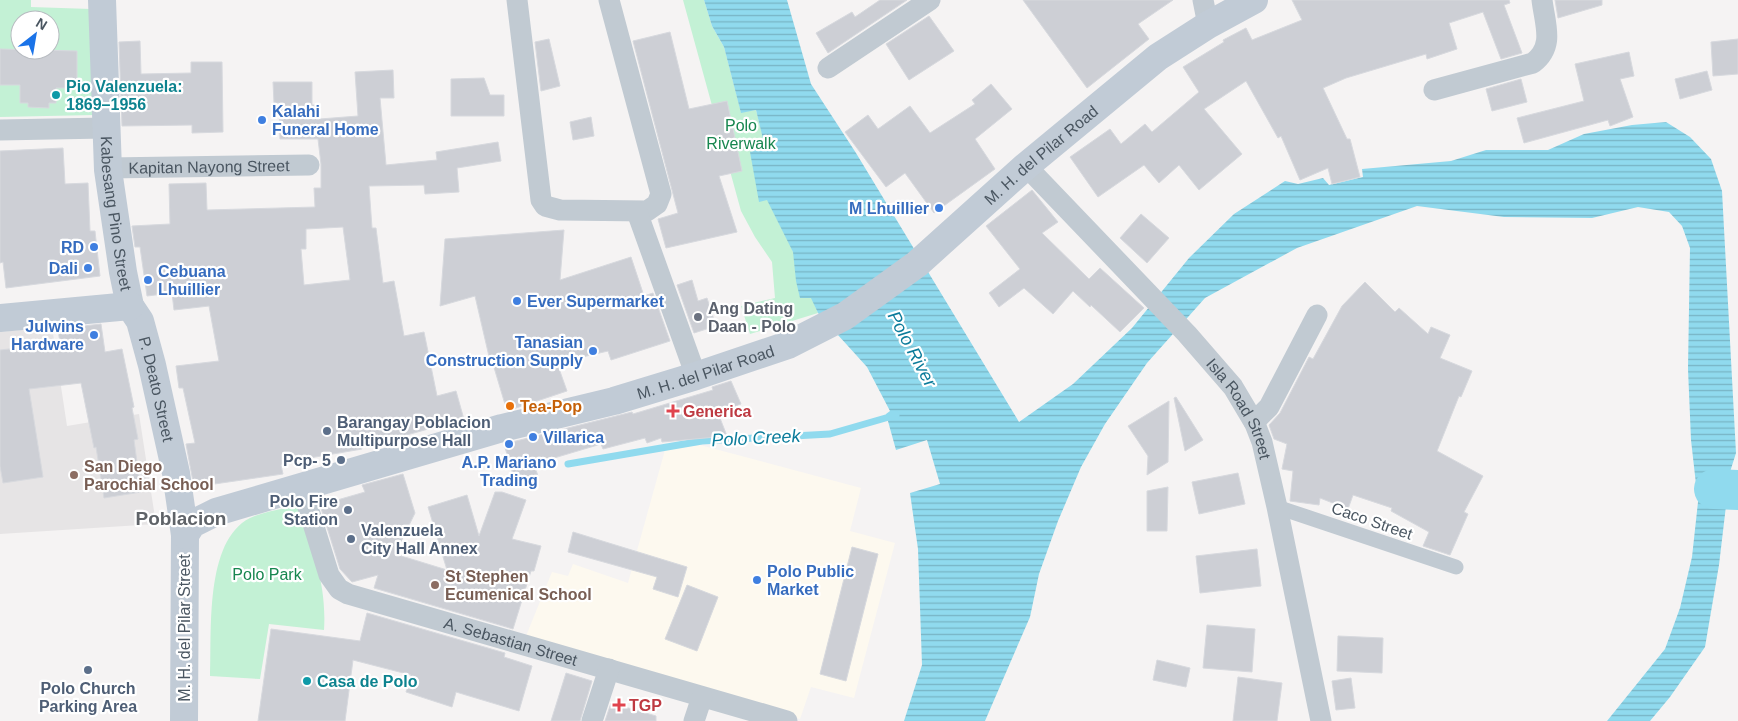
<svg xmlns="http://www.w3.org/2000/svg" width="1738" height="721" font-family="Helvetica,sans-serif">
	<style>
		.commercial { fill: #fdf9ef }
		.education { fill: #e6e4e5 }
		.green { fill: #c3f1d5; fill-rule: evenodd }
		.water { fill: url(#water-rules) }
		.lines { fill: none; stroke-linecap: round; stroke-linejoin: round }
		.stream { stroke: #90daee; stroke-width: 7 }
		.river { stroke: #90daee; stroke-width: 40 }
		.building { fill: #cdcfd5; stroke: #d7d9de; fill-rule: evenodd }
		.pedestrian { stroke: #c1cad2; stroke-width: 15 }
		.minor { stroke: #c1cad2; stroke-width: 21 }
		.secondary { stroke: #c1cbd6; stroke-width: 28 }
		.culture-dot { fill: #0f9aa8; stroke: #fff; stroke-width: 2 }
		.shop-dot { fill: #3f7fe0; stroke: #fff; stroke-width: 2 }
		.worship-dot { fill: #6b7280; stroke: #fff; stroke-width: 2 }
		.food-dot { fill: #e8710a; stroke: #fff; stroke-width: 2 }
		.health-dot { fill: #e0444e; stroke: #fff; stroke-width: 2 }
		.service-dot { fill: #5c6f8a; stroke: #fff; stroke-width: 2 }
		.education-dot { fill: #8d6e63; stroke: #fff; stroke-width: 2 }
		.labels { text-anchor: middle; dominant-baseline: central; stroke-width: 4.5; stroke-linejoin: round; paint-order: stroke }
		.culture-label { font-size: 16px; font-weight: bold; fill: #0d838f; stroke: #fff; text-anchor: start }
		.shop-label { font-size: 16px; font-weight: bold; fill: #366cbe; stroke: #fff; text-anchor: start }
		.park-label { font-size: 16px; fill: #17864f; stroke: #fff }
		.street-label { font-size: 16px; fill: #4a5661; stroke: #fff }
		.worship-label { font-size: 16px; font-weight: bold; fill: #5b616d; stroke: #fff; text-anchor: start }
		.food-label { font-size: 16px; font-weight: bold; fill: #c56008; stroke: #fff; text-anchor: start }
		.health-label { font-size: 16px; font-weight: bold; fill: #be3a42; stroke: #fff; text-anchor: start }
		.service-label { font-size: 16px; font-weight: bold; fill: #4e5e75; stroke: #fff; text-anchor: start }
		.education-label { font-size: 16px; font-weight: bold; fill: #785e54; stroke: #fff; text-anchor: start }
		.water-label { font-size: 18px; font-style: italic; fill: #0c7c9b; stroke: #fff }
		.quarter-label { font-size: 19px; font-weight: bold; fill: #5f6368; stroke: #fff }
	</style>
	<defs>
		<pattern id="water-rules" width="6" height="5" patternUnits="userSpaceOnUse" patternTransform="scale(1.25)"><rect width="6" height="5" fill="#90daee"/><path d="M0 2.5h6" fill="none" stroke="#78b4c4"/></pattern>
	</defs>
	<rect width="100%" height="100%" fill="#f5f3f3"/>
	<path class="commercial" d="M 700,445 L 861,488 L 850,531 L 895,543 L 854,698 L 811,687 L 800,719 L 526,636 L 552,572 L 568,576 L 573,564 L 628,583 L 665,450 Z"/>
	<path class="education" d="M 52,327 L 67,426 L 139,414 L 156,524 L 0,534 L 0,332 Z"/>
	<g class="green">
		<path d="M 0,0 L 31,0 L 31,7 L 91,9 L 94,115 L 0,117 ZM 20,20 L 50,20 L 50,50 L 20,50 Z"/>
		<path d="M 683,0 L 704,0 L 712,26 L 724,47 L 741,112 L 756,110 L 793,252 L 818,313 L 750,334 L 741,306 L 775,298 L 772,262 L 755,237 L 741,211 Z"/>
		<path d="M 299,505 C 312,548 327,584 324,630 L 269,624 L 260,679 L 210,676 C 212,633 204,541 250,518 C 265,511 283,509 299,505 Z"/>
	</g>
	<path class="water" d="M 704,0 L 787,0 L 811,84 L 856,153 L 1019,422 L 1073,384 L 1132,328 L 1189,258 L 1234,214 L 1285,181 L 1298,184 L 1323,178 L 1329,185 L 1363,177 L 1362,169 L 1451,161 L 1486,150 L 1548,150 L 1584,134 L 1632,125 L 1666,122 L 1690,137 L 1711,159 L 1722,191 L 1736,453 L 1730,472 L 1719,565 L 1705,647 L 1670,697 L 1650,721 L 1607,721 L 1665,649 L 1680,608 L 1692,557 L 1698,502 L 1691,440 L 1688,369 L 1690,248 L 1682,226 L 1669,212 L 1638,207 L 1592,218 L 1504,217 L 1417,206 L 1297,248 L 1205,298 L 1147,363 L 1105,424 L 1081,467 L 1058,521 L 1039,574 L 1030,617 L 985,721 L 904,721 L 922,665 L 918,549 L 910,493 L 940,484 L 927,440 L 896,450 L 886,414 L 890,411 L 867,367 L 818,313 L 811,298 L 800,298 L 796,281 L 793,252 L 767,200 L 759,202 L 750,152 L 765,147 L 756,110 L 741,113 L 724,47 L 712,26 Z"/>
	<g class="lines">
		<path class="stream" d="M 568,464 L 702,441 L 830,434 L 896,415"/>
		<path class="river" d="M 1714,489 L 1738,490"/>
	</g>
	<g class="building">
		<path d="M 880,0 L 907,0 L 828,53 L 816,33 L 852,12 L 855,17 Z"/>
		<path d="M 1023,0 L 1173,0 L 1138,24 L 1149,39 L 1087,88 Z"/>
		<path d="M 1292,0 L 1509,0 L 1510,3 L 1504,5 L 1522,53 L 1501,59 L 1483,12 L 1449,23 L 1457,49 L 1427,59 L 1426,54 L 1346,78 L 1323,88 L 1347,139 L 1350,139 L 1360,177 L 1332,184 L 1328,168 L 1300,180 L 1281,136 L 1278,138 L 1246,81 L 1204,109 L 1242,154 L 1199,190 L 1179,165 L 1159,183 L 1144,165 L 1098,197 L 1070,157 L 1110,129 L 1121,144 L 1145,124 L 1152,132 L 1199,92 L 1183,67 L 1224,42 L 1223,40 L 1246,28 L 1252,40 L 1302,20 Z"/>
		<path d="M 1555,0 L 1602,0 L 1602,5 L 1558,18 Z"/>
		<path d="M 929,16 L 954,51 L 909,80 L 886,44 Z"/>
		<path d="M 670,32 L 689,109 L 727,101 L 742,171 L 719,176 L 737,232 L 666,248 L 658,219 L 678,213 L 633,41 Z"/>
		<path d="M 549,39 L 560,86 L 541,91 L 535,42 Z"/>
		<path d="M 1738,39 L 1738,74 L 1713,76 L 1711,42 Z"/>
		<path d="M 140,41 L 141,74 L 191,73 L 191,62 L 222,62 L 223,132 L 192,133 L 192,125 L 122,126 L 119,42 Z"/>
		<path d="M 0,49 L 77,51 L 77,88 L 56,88 L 56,103 L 49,103 L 49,108 L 28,107 L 28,103 L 20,103 L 20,85 L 0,85 Z"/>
		<path d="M 1629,52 L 1634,76 L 1620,79 L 1633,117 L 1610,126 L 1608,120 L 1524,143 L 1517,118 L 1584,101 L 1575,64 Z"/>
		<path d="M 393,70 L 394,98 L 380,98 L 386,165 L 437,160 L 436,152 L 498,142 L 501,161 L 457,168 L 459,192 L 425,194 L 424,185 L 369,186 L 372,228 L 376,228 L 383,283 L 394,281 L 404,336 L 424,332 L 437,396 L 456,391 L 465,423 L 447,428 L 446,424 L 389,440 L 361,445 L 362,449 L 298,460 L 299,462 L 281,465 L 283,474 L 194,487 L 186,444 L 195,443 L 183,388 L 179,388 L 176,366 L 219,361 L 209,306 L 174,310 L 172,293 L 147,296 L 140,247 L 135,247 L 132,226 L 170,224 L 169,184 L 206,183 L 207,210 L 315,207 L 314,188 L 321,188 L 321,164 L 318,139 L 280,139 L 279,103 L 274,103 L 273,82 L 312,82 L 312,105 L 320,105 L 320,119 L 358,116 L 355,72 ZM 343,227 L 350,280 L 304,285 L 301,249 L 306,249 L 306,229 Z"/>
		<path d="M 1707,71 L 1712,90 L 1680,99 L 1675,79 Z"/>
		<path d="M 484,78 L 490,95 L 504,95 L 504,116 L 451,116 L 451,79 Z"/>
		<path d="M 1521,79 L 1527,102 L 1492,111 L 1486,89 Z"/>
		<path d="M 991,84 L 1012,109 L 975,139 L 995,169 L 934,213 L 905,173 L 886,187 L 845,132 L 868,115 L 878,129 L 910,106 L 930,133 L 975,104 L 972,100 Z"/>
		<path d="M 591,117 L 594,136 L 573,140 L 570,122 Z"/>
		<path d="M 63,148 L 65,184 L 88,183 L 90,231 L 95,231 L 100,276 L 6,288 L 3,262 L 0,263 L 0,151 Z"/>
		<path d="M 1032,190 L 1058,222 L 1042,233 L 1089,279 L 1100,268 L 1144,308 L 1120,332 L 1091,305 L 1090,307 L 1073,291 L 1053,314 L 1024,288 L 999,307 L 989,293 L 1020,269 L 986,226 Z"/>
		<path d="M 1141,214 L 1169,238 L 1147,263 L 1120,238 Z"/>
		<path d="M 564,230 L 560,280 L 631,257 L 644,296 L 653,293 L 670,341 L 611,360 L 608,351 L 557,363 L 567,391 L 507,411 L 493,364 L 491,365 L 475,296 L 440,306 L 445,239 Z"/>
		<path d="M 692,280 L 698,301 L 707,298 L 716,326 L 694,333 L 677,285 Z"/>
		<path d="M 1365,282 L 1395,312 L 1399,308 L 1428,334 L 1431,327 L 1450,335 L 1440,358 L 1472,371 L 1461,397 L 1459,396 L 1437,451 L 1483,476 L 1464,512 L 1468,514 L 1450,555 L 1423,546 L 1429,532 L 1391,511 L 1392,508 L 1353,495 L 1348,509 L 1320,498 L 1319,505 L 1290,501 L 1293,471 L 1282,469 L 1287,444 L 1274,439 L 1269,425 L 1280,413 L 1309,357 L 1313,359 L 1342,306 Z"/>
		<path d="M 101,324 L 105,352 L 122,349 L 134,407 L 132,408 L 138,439 L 134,440 L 141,492 L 104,498 L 96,447 L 94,448 L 81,383 L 29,389 L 43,477 L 3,483 L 0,466 L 0,350 L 60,343 L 58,329 Z"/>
		<path d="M 731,381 L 741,404 L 718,413 L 727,436 L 662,442 L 661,438 L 647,443 L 645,438 L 603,449 L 601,444 L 534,464 L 538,476 L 515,482 L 504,444 L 632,412 L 633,414 L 713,390 L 712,387 Z"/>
		<path d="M 1176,397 L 1203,440 L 1185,451 L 1174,398 Z"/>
		<path d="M 1169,401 L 1168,462 L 1147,475 L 1148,456 L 1128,426 Z"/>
		<path d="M 1238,473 L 1245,504 L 1199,514 L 1192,482 Z"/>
		<path d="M 403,474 L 415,513 L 395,554 L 447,570 L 428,507 L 467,495 L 479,536 L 495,492 L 502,492 L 526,500 L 512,539 L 541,546 L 534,571 L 531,571 L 513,629 L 374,588 L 378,575 L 352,582 L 340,569 L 320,505 L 365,492 L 362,485 Z"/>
		<path d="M 1168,487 L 1167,531 L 1147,531 L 1147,491 Z"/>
		<path d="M 573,532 L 687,567 L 678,597 L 653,589 L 657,577 L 568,552 Z"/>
		<path d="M 852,547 L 878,554 L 846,681 L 820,674 Z"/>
		<path d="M 1257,549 L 1261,586 L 1200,593 L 1196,556 Z"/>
		<path d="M 687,585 L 718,597 L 697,651 L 665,639 Z"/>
		<path d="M 367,613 L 505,653 L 504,657 L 532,666 L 519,711 L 456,692 L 452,707 L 406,692 L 411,675 L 353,660 L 345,721 L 258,721 L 271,629 L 360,641 Z"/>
		<path d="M 1207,625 L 1255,629 L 1252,672 L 1203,668 Z"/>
		<path d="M 1338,636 L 1383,638 L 1382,673 L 1337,671 Z"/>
		<path d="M 1157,660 L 1190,668 L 1186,687 L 1153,680 Z"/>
		<path d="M 566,673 L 592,681 L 580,721 L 551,721 Z"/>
		<path d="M 1238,677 L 1282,683 L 1277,721 L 1233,721 Z"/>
		<path d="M 1351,678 L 1355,708 L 1336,710 L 1332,681 Z"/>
		<path d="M 611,703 L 656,716 L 656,721 L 605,721 Z"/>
	</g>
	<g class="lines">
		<path class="pedestrian" d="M 1277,507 L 1456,567"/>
		<g class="minor">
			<path d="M 517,0 L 541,200 L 545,206 L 560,210 L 647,211 L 657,204 L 661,194 L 609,0"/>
			<path d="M 1203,0 L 1208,25"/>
			<path d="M 828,68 L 930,0"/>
			<path d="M 1434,90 L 1533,63 C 1555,46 1545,25 1542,0"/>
			<path d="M 0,130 L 105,128"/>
			<path id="s1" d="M 1026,166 L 1187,334 L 1233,387 L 1255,424 L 1262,442 L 1277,507 L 1321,721"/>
			<path id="s2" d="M 108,168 L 309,165"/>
			<path d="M 637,212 L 696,376"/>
			<path d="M 1254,422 L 1269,407 L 1317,315"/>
			<path id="s3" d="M 302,488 L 329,575 L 339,589 L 348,594 L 787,721"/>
			<path d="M 592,721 L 609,669"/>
			<path d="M 694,721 L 702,697"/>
		</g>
		<g class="secondary">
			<path id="s4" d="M 102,0 L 108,170 L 123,272 L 130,306 L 140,321 L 152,365 L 176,473 L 185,535 L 184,721"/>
			<path d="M 0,318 L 130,306"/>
			<path id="s5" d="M 185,535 L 192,524 L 216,512 L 502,428 L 614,401 L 696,376 L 788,345 L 845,316 L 917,264 L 1026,166 L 1158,57 L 1208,25 L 1254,0"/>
		</g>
	</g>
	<g class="culture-dot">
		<circle cx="56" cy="95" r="5"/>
		<circle cx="307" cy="681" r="5"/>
	</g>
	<g class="shop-dot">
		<circle cx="262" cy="120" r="5"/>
		<circle cx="939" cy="208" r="5"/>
		<circle cx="94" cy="247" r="5"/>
		<circle cx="88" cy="268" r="5"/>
		<circle cx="148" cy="280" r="5"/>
		<circle cx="517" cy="301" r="5"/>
		<circle cx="94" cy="335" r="5"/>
		<circle cx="593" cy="351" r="5"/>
		<circle cx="533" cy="437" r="5"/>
		<circle cx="509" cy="444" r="5"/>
		<circle cx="757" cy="580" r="5"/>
	</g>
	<circle class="worship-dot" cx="698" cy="317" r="5"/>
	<circle class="food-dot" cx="510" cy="406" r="5"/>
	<g class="health-dot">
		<path d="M670.5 403.5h5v5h5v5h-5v5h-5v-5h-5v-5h5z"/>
		<path d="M616.5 697.5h5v5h5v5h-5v5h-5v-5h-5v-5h5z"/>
	</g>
	<g class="service-dot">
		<circle cx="327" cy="431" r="5"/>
		<circle cx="341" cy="460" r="5"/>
		<circle cx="348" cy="510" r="5"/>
		<circle cx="351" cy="539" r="5"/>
		<circle cx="88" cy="670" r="5"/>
	</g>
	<g class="education-dot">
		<circle cx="74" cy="475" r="5"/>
		<circle cx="435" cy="585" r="5"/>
	</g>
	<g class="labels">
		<g class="culture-label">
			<text x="66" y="86">Pio Valenzuela:<tspan x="66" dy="18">1869–1956</tspan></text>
			<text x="317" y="681">Casa de Polo</text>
		</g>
		<g class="shop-label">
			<text x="272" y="111">Kalahi<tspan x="272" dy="18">Funeral Home</tspan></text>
			<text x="929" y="208" text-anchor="end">M Lhuillier</text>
			<text x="84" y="247" text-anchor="end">RD</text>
			<text x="78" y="268" text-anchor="end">Dali</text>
			<text x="158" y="271">Cebuana<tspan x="158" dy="18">Lhuillier</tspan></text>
			<text x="527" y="301">Ever Supermarket</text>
			<text x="84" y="326" text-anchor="end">Julwins<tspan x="84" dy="18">Hardware</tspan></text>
			<text x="583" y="342" text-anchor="end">Tanasian<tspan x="583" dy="18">Construction Supply</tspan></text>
			<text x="543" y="437">Villarica</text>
			<text x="509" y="462" text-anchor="middle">A.P. Mariano<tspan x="509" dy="18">Trading</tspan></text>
			<text x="767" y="571">Polo Public<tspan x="767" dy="18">Market</tspan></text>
		</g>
		<g class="park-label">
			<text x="741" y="125">Polo<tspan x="741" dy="18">Riverwalk</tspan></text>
			<text x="267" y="574">Polo Park</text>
		</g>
		<g class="street-label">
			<text stroke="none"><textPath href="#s5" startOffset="954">M. H. del Pilar Road</textPath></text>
			<text stroke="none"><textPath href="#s2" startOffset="101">Kapitan Nayong Street</textPath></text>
			<text stroke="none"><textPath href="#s4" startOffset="214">Kabesang Pino Street</textPath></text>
			<text stroke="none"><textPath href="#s5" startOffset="549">M. H. del Pilar Road</textPath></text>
			<text stroke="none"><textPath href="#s4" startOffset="396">P. Deato Street</textPath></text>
			<text stroke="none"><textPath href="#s1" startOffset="325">Isla Road Street</textPath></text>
			<text transform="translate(1372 521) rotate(19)">Caco Street</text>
			<text transform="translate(184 628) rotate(-90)">M. H. del Pilar Street</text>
			<text stroke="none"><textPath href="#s3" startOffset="288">A. Sebastian Street</textPath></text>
		</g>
		<g class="worship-label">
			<text x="708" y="308">Ang Dating<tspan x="708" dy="18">Daan - Polo</tspan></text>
		</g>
		<g class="food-label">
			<text x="520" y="406">Tea-Pop</text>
		</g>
		<g class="health-label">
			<text x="683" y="411">Generica</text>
			<text x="629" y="705">TGP</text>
		</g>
		<g class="service-label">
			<text x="337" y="422">Barangay Poblacion<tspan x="337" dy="18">Multipurpose Hall</tspan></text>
			<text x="331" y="460" text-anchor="end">Pcp- 5</text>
			<text x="338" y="501" text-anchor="end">Polo Fire<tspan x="338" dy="18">Station</tspan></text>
			<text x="361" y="530">Valenzuela<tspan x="361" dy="18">City Hall Annex</tspan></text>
			<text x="88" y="688" text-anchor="middle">Polo Church<tspan x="88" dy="18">Parking Area</tspan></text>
		</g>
		<g class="education-label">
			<text x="84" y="466">San Diego<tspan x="84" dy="18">Parochial School</tspan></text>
			<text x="445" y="576">St Stephen<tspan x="445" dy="18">Ecumenical School</tspan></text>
		</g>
		<g class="water-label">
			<text transform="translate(912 349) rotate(62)">Polo River</text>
			<text transform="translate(756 438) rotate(-3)">Polo Creek</text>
		</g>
		<g class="quarter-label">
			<text x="181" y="518">Poblacion</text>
		</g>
	</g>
	<g transform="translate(35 35) rotate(31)"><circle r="24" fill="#ffffff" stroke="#b7bbc0"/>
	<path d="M0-4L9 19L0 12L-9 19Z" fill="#1a73e8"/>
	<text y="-8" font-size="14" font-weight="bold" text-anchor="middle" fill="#4a5661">N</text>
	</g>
</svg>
